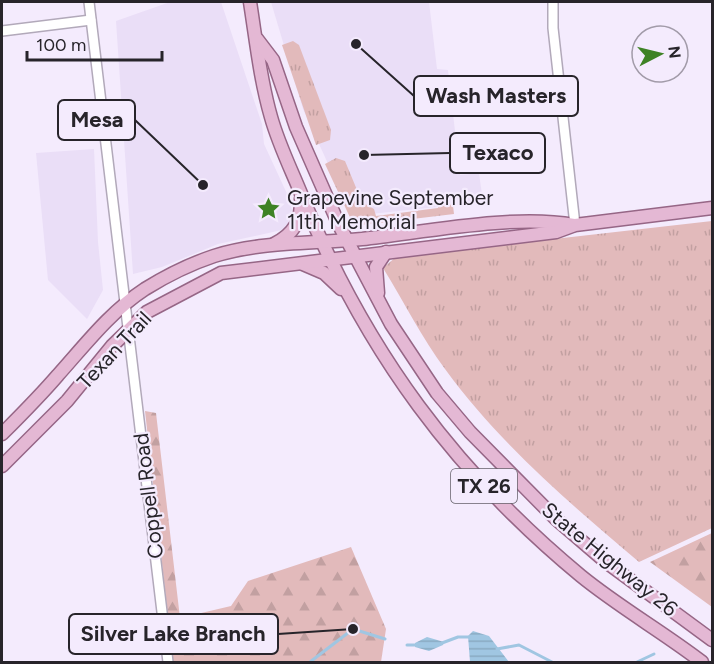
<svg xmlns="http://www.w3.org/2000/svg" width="714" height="664" font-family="Figtree,sans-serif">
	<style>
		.built { fill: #eadef7 }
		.grass { fill: url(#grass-tufts) }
		.forest { fill: url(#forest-firs) }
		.water { fill: url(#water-rules) }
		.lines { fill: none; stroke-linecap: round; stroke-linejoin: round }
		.stream { stroke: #a0c6e2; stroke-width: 3 }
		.minor-casing { stroke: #b2a9ba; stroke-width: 12 }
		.major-casing { stroke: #966686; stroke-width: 15 }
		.minor { stroke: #fff; stroke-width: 9 }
		.major { stroke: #e4b8d4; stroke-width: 12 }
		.labels { text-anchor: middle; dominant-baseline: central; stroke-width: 4.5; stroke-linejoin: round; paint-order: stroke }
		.shield { fill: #f4ebfd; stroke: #646069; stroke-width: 1.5 }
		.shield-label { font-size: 20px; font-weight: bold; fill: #27242a }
		.poi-label { font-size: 21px; fill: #27242a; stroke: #f4ebfd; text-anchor: start }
		.street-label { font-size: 21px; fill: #27242a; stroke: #f4ebfd }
		.leader { fill: none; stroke: #27242a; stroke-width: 2 }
		.callout-dot { fill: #27242a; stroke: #f4ebfd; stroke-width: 2 }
		.callout { fill: #f4ebfd; stroke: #27242a; stroke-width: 2 }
		.callout-label { font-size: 22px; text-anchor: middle; font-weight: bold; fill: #27242a }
	</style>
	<defs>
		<pattern id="grass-tufts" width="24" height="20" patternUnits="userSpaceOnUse" patternTransform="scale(1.5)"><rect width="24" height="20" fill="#e2babb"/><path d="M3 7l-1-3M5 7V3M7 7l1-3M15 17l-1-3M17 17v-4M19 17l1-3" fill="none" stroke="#c2a0a1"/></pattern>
		<pattern id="forest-firs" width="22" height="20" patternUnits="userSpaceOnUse" patternTransform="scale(1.5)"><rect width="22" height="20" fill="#e2babb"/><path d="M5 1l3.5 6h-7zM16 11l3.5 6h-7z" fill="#c2a0a1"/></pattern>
		<pattern id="water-rules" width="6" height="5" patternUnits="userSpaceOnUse" patternTransform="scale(1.5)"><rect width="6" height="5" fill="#a0c6e2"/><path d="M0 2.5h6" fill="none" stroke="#8aaac2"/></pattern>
	</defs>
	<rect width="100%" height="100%" fill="#f4ebfd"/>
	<g class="built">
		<path d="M 170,2 L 221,2 L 262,124 L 264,144 L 289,198 L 292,210 L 288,224 L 282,230 L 218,244 L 162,267 L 133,274 L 116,21 Z"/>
		<path d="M 271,2 L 429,2 L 437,69 L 448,70 L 460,175 L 479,173 L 483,202 L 352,216 L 303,109 Z"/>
		<path d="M 94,149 L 98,242 L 103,290 L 87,319 L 48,280 L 36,153 Z"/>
	</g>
	<g class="grass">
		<path d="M 293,41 L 299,45 L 331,130 L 330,140 L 316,145 L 282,45 Z"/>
		<path d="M 336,158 L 345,161 L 362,202 L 374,209 L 376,216 L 438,208 L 439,202 L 444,201 L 453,206 L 454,214 L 354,226 L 325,164 Z"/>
		<path d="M 712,221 L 712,528 L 639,562 C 568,502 500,444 445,369 C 422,338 404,302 383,268 L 396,257 Z"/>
	</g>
	<g class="forest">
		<path d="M 145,411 L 156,413 L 180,618 L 231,606 L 248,581 L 351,547 L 386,629 L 381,662 L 173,662 Z"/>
		<path d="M 712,533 L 712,607 L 650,562 Z"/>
	</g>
	<g class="water">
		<path d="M 473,631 L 489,636 L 509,662 L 470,662 L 468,636 Z"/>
		<path d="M 427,637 L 444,642 L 443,645 L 429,651 L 415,647 L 415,643 Z"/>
	</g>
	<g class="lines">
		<g class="stream">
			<path d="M 442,643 L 458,637 L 469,637"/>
			<path d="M 407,645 L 417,645"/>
			<path d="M 497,649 L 519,645 L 552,662"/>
			<path d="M 310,662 L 353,629 L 385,639"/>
			<path d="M 637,662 L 654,654"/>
		</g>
		<defs>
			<g id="minor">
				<path d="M 89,2 L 168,662"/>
				<path d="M 553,2 L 553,28 L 575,225"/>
				<path d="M 2,31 L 91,20"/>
			</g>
			<g id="major">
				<path d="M 250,2 C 256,40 260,79 271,117 C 279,146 293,173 304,201 C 367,352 454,471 581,576 C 619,607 663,632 702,662"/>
				<path d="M 257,39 L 273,60 L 296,127 L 339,225 L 391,324 L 437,393 L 470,432 L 556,519 L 606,562 L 712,640"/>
				<path d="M 274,244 C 294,234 302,220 301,198"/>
				<path d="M 303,264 L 324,273 L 341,289"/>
				<path d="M 378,293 L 376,267 L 386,252"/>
				<path d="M 2,434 C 21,415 40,396 58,375 C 85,345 110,312 145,289 C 166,276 190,264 214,256 C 262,241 313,244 362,239 C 425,232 514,214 574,225"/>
				<path d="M 2,466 L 67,401 L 112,346 L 147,312 L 221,273 L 556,232 L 575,225 L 712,208"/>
			</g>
		</defs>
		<use href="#minor" class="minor-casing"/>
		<use href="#major" class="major-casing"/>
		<use href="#minor" class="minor"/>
		<use href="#major" class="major"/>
	</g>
	<defs>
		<symbol id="sight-bare" viewBox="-9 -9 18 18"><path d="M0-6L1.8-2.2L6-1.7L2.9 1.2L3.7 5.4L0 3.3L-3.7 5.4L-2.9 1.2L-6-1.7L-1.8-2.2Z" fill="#3e8225" stroke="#f4ebfd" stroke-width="2.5" paint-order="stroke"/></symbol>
	</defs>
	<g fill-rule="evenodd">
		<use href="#sight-bare" x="252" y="192" width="33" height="33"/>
	</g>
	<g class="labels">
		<rect class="shield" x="451" y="469" width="66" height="34" rx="4.5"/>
		<g class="shield-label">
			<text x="484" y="486">TX 26</text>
		</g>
		<g class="poi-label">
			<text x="287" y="197">Grapevine September<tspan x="287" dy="24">11th Memorial</tspan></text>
		</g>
		<g class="street-label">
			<text transform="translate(114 350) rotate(-47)">Texan Trail</text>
			<text transform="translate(148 496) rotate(-97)">Coppell Road</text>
			<text transform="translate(610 559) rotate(39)">State Highway 26</text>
		</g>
	</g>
	<path class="leader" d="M356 44L414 96M203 185L135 120M364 155L450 153M353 629L278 634"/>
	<g class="callout-dot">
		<circle cx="356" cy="44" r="6"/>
		<circle cx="203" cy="185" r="6"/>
		<circle cx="364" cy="155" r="6"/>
		<circle cx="353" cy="629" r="6"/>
	</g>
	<g class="callout">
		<rect x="414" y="76" width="164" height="40" rx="6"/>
		<rect x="58" y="100" width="77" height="40" rx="6"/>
		<rect x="450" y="133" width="95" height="40" rx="6"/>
		<rect x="69" y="614" width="209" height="40" rx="6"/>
	</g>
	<g class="callout-label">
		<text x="496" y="103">Wash Masters</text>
		<text x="97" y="127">Mesa</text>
		<text x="498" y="160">Texaco</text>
		<text x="173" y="641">Silver Lake Branch</text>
	</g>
	<rect width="714" height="664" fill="none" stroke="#27242a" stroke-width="6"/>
	<g transform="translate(660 54) rotate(83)"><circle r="28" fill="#f4ebfd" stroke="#a29ba9" stroke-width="1.5"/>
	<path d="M0-4.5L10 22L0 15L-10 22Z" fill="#3e8225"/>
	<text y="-9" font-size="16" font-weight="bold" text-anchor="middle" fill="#27242a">N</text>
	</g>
	<path d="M27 51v9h135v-9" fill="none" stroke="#27242a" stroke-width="3"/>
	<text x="36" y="51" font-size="18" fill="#27242a" stroke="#f4ebfd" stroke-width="4.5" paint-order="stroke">100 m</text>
</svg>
